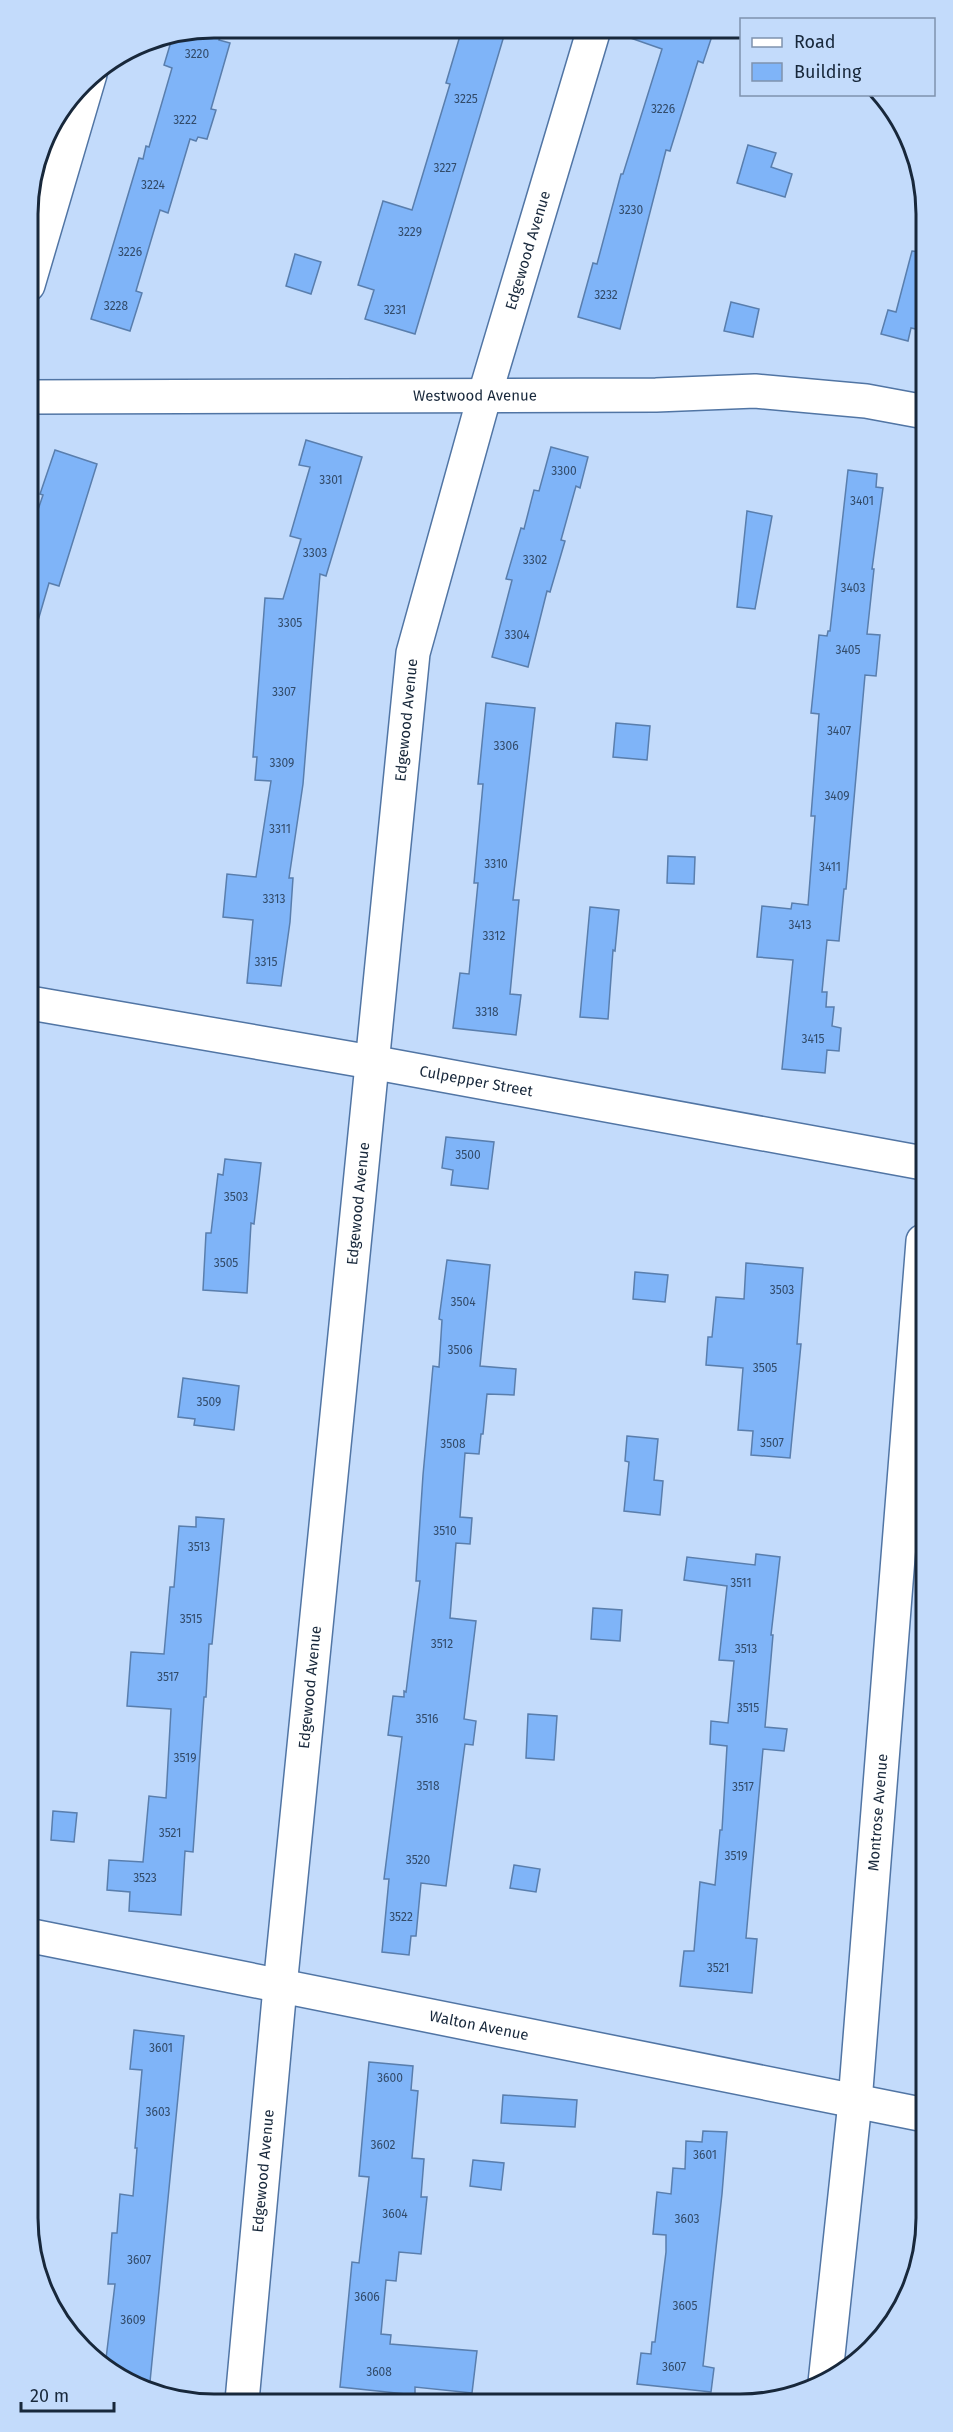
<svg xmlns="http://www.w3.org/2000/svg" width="953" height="2432" font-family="'Fira Sans',sans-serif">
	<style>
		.building { fill: #7fb4f8; stroke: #597ead; stroke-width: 1.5 }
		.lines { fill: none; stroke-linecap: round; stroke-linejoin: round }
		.street-casing { stroke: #5175a4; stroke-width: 36 }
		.street { stroke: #fff; stroke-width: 33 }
		.labels { text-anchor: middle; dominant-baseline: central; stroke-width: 4.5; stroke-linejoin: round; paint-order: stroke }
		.number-label { font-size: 12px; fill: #324b6a }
		.street-label { font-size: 15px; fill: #18283b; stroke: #c3dbfb }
		.rim { fill: none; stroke: #18283b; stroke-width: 3 }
	</style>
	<rect width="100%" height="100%" fill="#c3dbfb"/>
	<g class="building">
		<path d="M 213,27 L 219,27 L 217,34 L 221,35 L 219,40 L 230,43 L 211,109 L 216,110 L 207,139 L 198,137 L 196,141 L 190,139 L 168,213 L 160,210 L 136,291 L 142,293 L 130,331 L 91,319 L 139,158 L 143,159 L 146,146 L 149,147 L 172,68 L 164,65 L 173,35 Z"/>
		<path d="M 462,29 L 506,29 L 415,334 L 365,319 L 374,290 L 358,285 L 383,201 L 412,210 L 450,84 L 446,83 Z"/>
		<path d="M 620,30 L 714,30 L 703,63 L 698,61 L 670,151 L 666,150 L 620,329 L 578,317 L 593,263 L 597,264 L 621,174 L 623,174 L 662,49 L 619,34 Z"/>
		<path d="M 748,145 L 776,153 L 771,167 L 792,174 L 785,197 L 737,183 Z"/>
		<path d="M 912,251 L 920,252 L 920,330 L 911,328 L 908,341 L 881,334 L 888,310 L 896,312 Z"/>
		<path d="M 295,254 L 321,262 L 311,294 L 286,286 Z"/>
		<path d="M 731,302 L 759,309 L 753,337 L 724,331 Z"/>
		<path d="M 306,440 L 362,457 L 326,576 L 320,574 L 303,784 L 289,878 L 293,878 L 290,922 L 281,986 L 247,983 L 253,920 L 223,917 L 227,874 L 256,877 L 271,781 L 255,780 L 257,757 L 253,757 L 265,598 L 283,599 L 301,539 L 290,536 L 310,467 L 299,465 Z"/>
		<path d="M 551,447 L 588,457 L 580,488 L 576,486 L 561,540 L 565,541 L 550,592 L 547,591 L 528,667 L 492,657 L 512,580 L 506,579 L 521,528 L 524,529 L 534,490 L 539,491 Z"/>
		<path d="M 55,450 L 97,464 L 59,586 L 49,583 L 35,631 L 29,630 L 28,539 L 43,495 L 40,494 Z"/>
		<path d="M 848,470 L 877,474 L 876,487 L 883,488 L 872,569 L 874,569 L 867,634 L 880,635 L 876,676 L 865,675 L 846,889 L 844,889 L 839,941 L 827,940 L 822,992 L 827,992 L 826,1007 L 834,1007 L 832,1026 L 841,1028 L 839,1051 L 827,1050 L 825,1073 L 782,1069 L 793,960 L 757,957 L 762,906 L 791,909 L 792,903 L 808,905 L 815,816 L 811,816 L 819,714 L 811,713 L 819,635 L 827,636 L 828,631 L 830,631 Z"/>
		<path d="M 747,511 L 772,516 L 755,609 L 737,607 Z"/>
		<path d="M 486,703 L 535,708 L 513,900 L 519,900 L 510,994 L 521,995 L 516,1035 L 453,1028 L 460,973 L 469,974 L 478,883 L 474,883 L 483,784 L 478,784 Z"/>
		<path d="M 616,723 L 650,726 L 647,760 L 613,757 Z"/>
		<path d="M 668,856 L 695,857 L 694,884 L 667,883 Z"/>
		<path d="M 590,907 L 619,910 L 615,951 L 613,950 L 608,1019 L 580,1017 Z"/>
		<path d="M 446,1137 L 494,1142 L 488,1189 L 451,1185 L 453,1170 L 442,1168 Z"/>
		<path d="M 225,1159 L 261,1163 L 254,1224 L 251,1223 L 247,1293 L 203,1290 L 206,1233 L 211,1233 L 218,1174 L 223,1175 Z"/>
		<path d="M 447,1260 L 490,1265 L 480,1366 L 516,1369 L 514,1395 L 487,1394 L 483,1434 L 481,1434 L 479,1454 L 465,1453 L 460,1517 L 472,1518 L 470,1544 L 456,1543 L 450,1618 L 476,1621 L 464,1719 L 476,1721 L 473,1745 L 465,1744 L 446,1886 L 421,1883 L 416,1936 L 411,1936 L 409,1955 L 382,1952 L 389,1879 L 384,1879 L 402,1737 L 388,1735 L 393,1696 L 404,1697 L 404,1691 L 406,1692 L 420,1581 L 416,1581 L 423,1475 L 433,1366 L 439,1367 L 442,1320 L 439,1319 Z"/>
		<path d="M 746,1263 L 803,1268 L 797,1344 L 801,1344 L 790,1458 L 751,1455 L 753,1431 L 738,1430 L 743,1368 L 706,1365 L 708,1337 L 712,1337 L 716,1297 L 744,1299 Z"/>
		<path d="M 635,1272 L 668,1275 L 665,1302 L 633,1299 Z"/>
		<path d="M 183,1378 L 239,1386 L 234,1430 L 194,1425 L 195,1419 L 178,1417 Z"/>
		<path d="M 627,1436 L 658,1439 L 654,1480 L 663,1481 L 660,1515 L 624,1511 L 629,1462 L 625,1461 Z"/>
		<path d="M 196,1517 L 224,1519 L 212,1644 L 209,1644 L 206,1697 L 204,1697 L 193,1852 L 185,1851 L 181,1915 L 129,1911 L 130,1892 L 107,1890 L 109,1860 L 143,1862 L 149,1796 L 166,1798 L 171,1709 L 127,1706 L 131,1652 L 164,1654 L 170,1587 L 174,1587 L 179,1526 L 196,1527 Z"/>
		<path d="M 756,1554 L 780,1557 L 771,1635 L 773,1635 L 765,1727 L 787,1729 L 784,1751 L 763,1749 L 746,1938 L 757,1939 L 752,1993 L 680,1986 L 684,1951 L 694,1951 L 700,1882 L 715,1885 L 720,1830 L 722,1830 L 727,1746 L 710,1744 L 711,1721 L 728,1723 L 734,1661 L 719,1660 L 727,1586 L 684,1580 L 687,1557 L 755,1565 Z"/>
		<path d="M 593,1608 L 622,1610 L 620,1641 L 591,1639 Z"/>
		<path d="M 528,1714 L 557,1716 L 554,1760 L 526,1758 Z"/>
		<path d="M 53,1811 L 77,1813 L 74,1842 L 51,1840 Z"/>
		<path d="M 514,1865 L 540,1869 L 536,1892 L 510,1888 Z"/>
		<path d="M 134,2030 L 184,2036 L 149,2392 L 130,2386 L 105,2367 L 115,2284 L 108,2284 L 112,2233 L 117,2233 L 120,2194 L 133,2196 L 137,2148 L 135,2148 L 142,2070 L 130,2069 Z"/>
		<path d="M 369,2062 L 413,2066 L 411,2090 L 418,2091 L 412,2158 L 424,2159 L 421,2197 L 427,2197 L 421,2254 L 399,2252 L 396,2281 L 386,2280 L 381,2334 L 391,2335 L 390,2344 L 477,2351 L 472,2393 L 415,2387 L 415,2395 L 340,2387 L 352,2262 L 359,2263 L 369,2177 L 359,2176 Z"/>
		<path d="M 503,2095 L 577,2100 L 575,2127 L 501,2123 Z"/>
		<path d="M 703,2131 L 727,2132 L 722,2194 L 703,2366 L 714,2368 L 711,2392 L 637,2384 L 641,2353 L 651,2354 L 652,2342 L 655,2342 L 666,2252 L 666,2235 L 653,2234 L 657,2192 L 671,2194 L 673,2168 L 685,2169 L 686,2141 L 702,2142 Z"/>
		<path d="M 473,2160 L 504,2163 L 501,2190 L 470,2186 Z"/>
	</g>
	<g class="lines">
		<defs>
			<g id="street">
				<path d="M 28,285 L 90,74"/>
				<path id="s1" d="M 28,397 L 656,395 L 755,391 L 866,401 L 920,411"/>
				<path id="s2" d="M 30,1003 L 371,1062 L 923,1163"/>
				<path id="s3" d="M 32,1936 L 925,2115"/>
				<path id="s4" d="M 825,2383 L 855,2102 L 923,1241"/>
				<path id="s5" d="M 242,2401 L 280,1987 L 413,653 L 485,394 L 594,29"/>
			</g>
		</defs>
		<use href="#street" class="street-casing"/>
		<use href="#street" class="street"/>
	</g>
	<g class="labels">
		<g class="number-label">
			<text x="197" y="54">3220</text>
			<text x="466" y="99">3225</text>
			<text x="663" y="109">3226</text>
			<text x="185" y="120">3222</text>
			<text x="445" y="168">3227</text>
			<text x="153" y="185">3224</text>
			<text x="631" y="210">3230</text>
			<text x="410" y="232">3229</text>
			<text x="130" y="252">3226</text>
			<text x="606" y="295">3232</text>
			<text x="116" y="306">3228</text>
			<text x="395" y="310">3231</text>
			<text x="564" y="471">3300</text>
			<text x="331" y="480">3301</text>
			<text x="862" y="501">3401</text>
			<text x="315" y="553">3303</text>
			<text x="535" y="560">3302</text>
			<text x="853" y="588">3403</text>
			<text x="290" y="623">3305</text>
			<text x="517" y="635">3304</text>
			<text x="848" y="650">3405</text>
			<text x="284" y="692">3307</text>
			<text x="839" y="731">3407</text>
			<text x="506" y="746">3306</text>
			<text x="282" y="763">3309</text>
			<text x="837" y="796">3409</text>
			<text x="280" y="829">3311</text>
			<text x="496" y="864">3310</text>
			<text x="830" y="867">3411</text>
			<text x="274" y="899">3313</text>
			<text x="800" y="925">3413</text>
			<text x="494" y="936">3312</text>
			<text x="266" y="962">3315</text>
			<text x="487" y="1012">3318</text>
			<text x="813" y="1039">3415</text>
			<text x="468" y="1155">3500</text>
			<text x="236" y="1197">3503</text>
			<text x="226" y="1263">3505</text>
			<text x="782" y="1290">3503</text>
			<text x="463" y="1302">3504</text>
			<text x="460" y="1350">3506</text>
			<text x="765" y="1368">3505</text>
			<text x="209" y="1402">3509</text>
			<text x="772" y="1443">3507</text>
			<text x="453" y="1444">3508</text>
			<text x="445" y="1531">3510</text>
			<text x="199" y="1547">3513</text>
			<text x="741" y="1583">3511</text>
			<text x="191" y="1619">3515</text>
			<text x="442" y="1644">3512</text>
			<text x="746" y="1649">3513</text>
			<text x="168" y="1677">3517</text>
			<text x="748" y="1708">3515</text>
			<text x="427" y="1719">3516</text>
			<text x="185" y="1758">3519</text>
			<text x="428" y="1786">3518</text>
			<text x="743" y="1787">3517</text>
			<text x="170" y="1833">3521</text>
			<text x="736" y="1856">3519</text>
			<text x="418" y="1860">3520</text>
			<text x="145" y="1878">3523</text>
			<text x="401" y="1917">3522</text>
			<text x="718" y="1968">3521</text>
			<text x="161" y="2048">3601</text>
			<text x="390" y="2078">3600</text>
			<text x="158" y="2112">3603</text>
			<text x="383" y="2145">3602</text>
			<text x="705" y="2155">3601</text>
			<text x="395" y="2214">3604</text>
			<text x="687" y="2219">3603</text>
			<text x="139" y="2260">3607</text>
			<text x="367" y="2297">3606</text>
			<text x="685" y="2306">3605</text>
			<text x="133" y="2320">3609</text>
			<text x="674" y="2367">3607</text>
			<text x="379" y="2372">3608</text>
		</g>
		<g class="street-label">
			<text stroke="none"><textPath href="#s5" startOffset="2175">Edgewood Avenue</textPath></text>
			<text stroke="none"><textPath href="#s1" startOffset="447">Westwood Avenue</textPath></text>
			<text stroke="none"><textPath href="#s5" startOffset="1689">Edgewood Avenue</textPath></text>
			<text stroke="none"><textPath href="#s2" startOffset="453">Culpepper Street</textPath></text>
			<text stroke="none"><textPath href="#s5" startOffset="1203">Edgewood Avenue</textPath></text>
			<text stroke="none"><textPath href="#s5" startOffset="717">Edgewood Avenue</textPath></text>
			<text stroke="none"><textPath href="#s4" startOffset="573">Montrose Avenue</textPath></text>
			<text stroke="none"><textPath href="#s3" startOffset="456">Walton Avenue</textPath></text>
			<text stroke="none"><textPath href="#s5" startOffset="231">Edgewood Avenue</textPath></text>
		</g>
	</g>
	<path d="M0 0H953V2432H0ZM214 38H740A176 176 0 0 1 916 214V2218A176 176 0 0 1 740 2394H214A176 176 0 0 1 38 2218V214A176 176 0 0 1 214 38Z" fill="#c3dbfb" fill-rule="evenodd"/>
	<path class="rim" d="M214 38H740A176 176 0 0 1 916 214V2218A176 176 0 0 1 740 2394H214A176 176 0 0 1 38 2218V214A176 176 0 0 1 214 38Z"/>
	<rect x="740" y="18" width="195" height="78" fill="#c3dbfb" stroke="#7f93ae" stroke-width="1.5"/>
	<rect x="752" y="38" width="30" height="9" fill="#ffffff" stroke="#7f93ae" stroke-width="1.5"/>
	<text x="794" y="48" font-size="18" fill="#18283b">Road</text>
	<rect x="752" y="63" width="30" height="18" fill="#7fb4f8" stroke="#7f93ae" stroke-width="1.5"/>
	<text x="794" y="78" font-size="18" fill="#18283b">Building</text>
	<path d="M21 2402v9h93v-9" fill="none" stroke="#18283b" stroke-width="3"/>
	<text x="30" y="2402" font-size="18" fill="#18283b" stroke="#c3dbfb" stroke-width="4.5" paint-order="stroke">20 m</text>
</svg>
